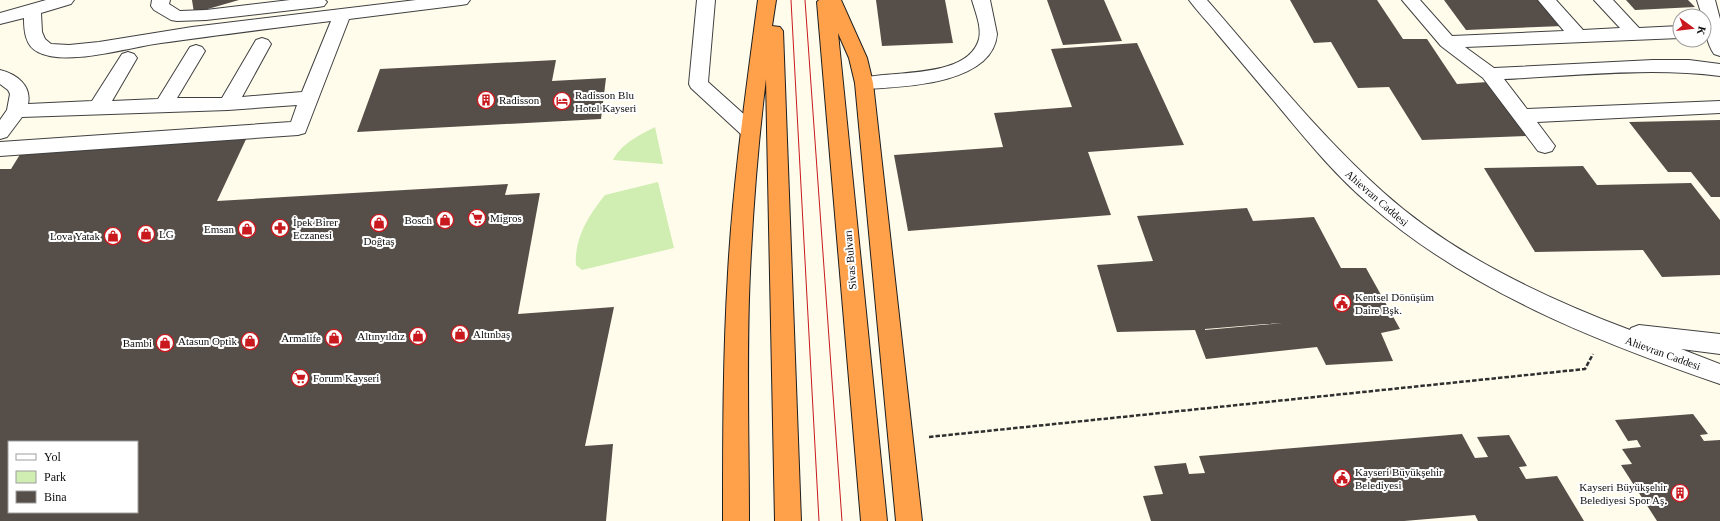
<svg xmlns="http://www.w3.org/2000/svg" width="1720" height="521" font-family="Georgia,serif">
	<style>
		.green { fill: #d0edb2 }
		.building { fill: #564e48; fill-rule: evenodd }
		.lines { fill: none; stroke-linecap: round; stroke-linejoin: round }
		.minor-casing { stroke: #404040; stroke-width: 2 }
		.highway-casing { stroke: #1e1e1e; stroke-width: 2 }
		.path { stroke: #2f2f2f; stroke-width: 2.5; stroke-dasharray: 4.5 2; stroke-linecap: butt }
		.minor { fill: #fff; fill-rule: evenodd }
		.highway { fill: #ffa14a; fill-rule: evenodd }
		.tram { stroke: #c9191e; stroke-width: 1 }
		.labels { text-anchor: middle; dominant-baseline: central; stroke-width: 4; stroke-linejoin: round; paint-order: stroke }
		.poi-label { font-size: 11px; fill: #0d0d0d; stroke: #fff; text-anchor: start }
		.street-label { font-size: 11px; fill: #0d0d0d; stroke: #fff }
	</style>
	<rect width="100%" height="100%" fill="#fffcec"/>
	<g class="green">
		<path d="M 655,127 L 663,164 L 613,160 C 622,143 638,136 655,127 Z"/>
		<path d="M 658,182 L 674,248 L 582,270 L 576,265 C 574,238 589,215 605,195 Z"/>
	</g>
	<g class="building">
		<path d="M 192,0 L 239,0 L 194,13 Z"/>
		<path d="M 876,0 L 945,0 L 953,43 L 882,46 Z"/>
		<path d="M 1047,0 L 1104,0 L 1122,41 L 1063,45 Z"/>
		<path d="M 1290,0 L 1377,0 L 1403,39 L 1427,39 L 1457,84 L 1488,82 L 1527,136 L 1422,140 L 1389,87 L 1358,88 L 1331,42 L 1314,43 Z"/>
		<path d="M 1444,0 L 1541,0 L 1563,26 L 1466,30 Z"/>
		<path d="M 1626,0 L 1688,0 L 1695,7 L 1635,10 Z"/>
		<path d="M 1137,43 L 1184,145 L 1088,152 L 1111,215 L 908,231 L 894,155 L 1003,147 L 994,113 L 1072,107 L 1051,49 Z"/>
		<path d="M 556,60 L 552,81 L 606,78 L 601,119 L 357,132 L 380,69 Z"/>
		<path d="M 1720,120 L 1720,197 L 1711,197 L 1691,172 L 1668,172 L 1629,122 Z"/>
		<path d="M 248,135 L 217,201 L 508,184 L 505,195 L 540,193 L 518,314 L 614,307 L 585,446 L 613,444 L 606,521 L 0,521 L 0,169 L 11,169 L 24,148 ZM 9,442 L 137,442 L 137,512 L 9,512 Z"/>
		<path d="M 1583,166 L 1597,185 L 1691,183 L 1720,220 L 1720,275 L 1662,277 L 1643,250 L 1535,252 L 1484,168 Z"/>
		<path d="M 1247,208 L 1253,221 L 1314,217 L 1341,268 L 1366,268 L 1400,329 L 1381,333 L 1393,361 L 1326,365 L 1317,347 L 1206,359 L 1195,330 L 1117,332 L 1097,265 L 1153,261 L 1137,216 ZM 1283,323 L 1205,330 L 1205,329 L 1266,324 Z"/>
		<path d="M 1693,414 L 1708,434 L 1700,435 L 1704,441 L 1720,440 L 1720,521 L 1657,521 L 1621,465 L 1632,464 L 1622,449 L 1641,447 L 1637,440 L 1628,441 L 1615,420 Z"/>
		<path d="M 1462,434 L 1475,458 L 1488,457 L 1477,437 L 1509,435 L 1527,466 L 1519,467 L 1526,479 L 1557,476 L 1584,521 L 1478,521 L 1475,515 L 1404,521 L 1151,521 L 1143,496 L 1163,494 L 1154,466 L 1186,463 L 1189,474 L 1205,473 L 1199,456 Z"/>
	</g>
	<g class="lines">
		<defs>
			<g id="minor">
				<path d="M 46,0 L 74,0 L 71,4 L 41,13 L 42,32 L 45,39 L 51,44 L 69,45 L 99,42 L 192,27 L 416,0 L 470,0 L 467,4 L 461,5 L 349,19 L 305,133 L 298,135 L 0,156 L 0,142 L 291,122 L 297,105 L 228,110 L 22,117 L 7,137 L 0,139 L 0,120 L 7,110 L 10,94 L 8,90 L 0,84 L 0,70 C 16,74 32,85 28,104 L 92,101 L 122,54 L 128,52 L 134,54 L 137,58 L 112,101 L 158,99 L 190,47 L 196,45 L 202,47 L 205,51 L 177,98 L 222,98 L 256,40 L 262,38 L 268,40 L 271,44 L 242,97 L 302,92 L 331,21 C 274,28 218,35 161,43 C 129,47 67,67 38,52 C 25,46 24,30 24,18 L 0,24 L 0,13 Z"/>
				<path d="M 152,0 L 170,0 L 169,4 L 180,11 L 206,10 L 290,0 L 325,0 L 327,2 L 324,6 L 318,7 L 206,20 L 177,21 L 171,20 L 154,10 L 151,6 Z"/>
				<path d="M 697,0 L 715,0 L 708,82 L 757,126 L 760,131 L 757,136 L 750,138 L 743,136 L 691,88 L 689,84 Z"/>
				<path d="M 972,0 L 990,0 L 997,34 C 993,85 901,87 864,89 L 857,87 L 855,83 L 857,79 C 888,70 968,80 979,39 C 982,27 975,11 972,0 Z"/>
				<path d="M 1189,0 L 1207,0 C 1263,64 1319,135 1383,192 C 1453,255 1543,297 1630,330 L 1631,328 L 1639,325 L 1720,334 L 1720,354 L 1681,349 L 1720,364 L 1720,384 C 1596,341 1469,291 1369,204 C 1329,170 1297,128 1263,88 C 1247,69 1231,50 1215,31 C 1207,21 1197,11 1189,0 Z"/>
				<path d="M 1402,0 L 1420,0 L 1452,36 L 1564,31 L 1538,0 L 1556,0 L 1583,30 L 1620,28 L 1594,0 L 1613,0 L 1639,28 L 1680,26 L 1680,38 L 1465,47 L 1494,68 L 1653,60 L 1689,60 L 1720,64 L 1720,76 C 1649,67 1576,76 1504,79 L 1527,109 L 1720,101 L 1720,113 L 1537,122 L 1555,146 L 1552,151 L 1545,153 L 1538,151 L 1483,78 L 1441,46 Z"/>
				<path d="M 1697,0 L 1715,0 L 1720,19 L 1720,56 L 1714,54 C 1707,44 1704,28 1704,16 L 1702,16 Z"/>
			</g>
			<g id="highway">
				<path d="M 758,0 L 776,0 L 772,26 L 780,27 L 783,31 L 801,521 L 775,521 L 766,79 C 758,143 753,208 750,272 C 746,355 749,438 749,521 L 723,521 C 723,438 723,356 728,273 C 733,182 746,91 758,0 Z"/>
				<path d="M 819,0 L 841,0 L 867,58 L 873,83 L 922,521 L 896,521 L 855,83 L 849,58 L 838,33 L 887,521 L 861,521 L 817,2 Z"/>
			</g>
		</defs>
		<use href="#minor" class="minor-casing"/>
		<use href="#highway" class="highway-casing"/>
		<path class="path" d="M 929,437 L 1585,369 L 1593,354"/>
		<use href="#minor" class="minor"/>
		<use href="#highway" class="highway"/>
		<g class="tram">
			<path d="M 791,0 L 819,521"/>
			<path d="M 805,0 L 842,521"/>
		</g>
	</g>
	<defs>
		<symbol id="building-ring" viewBox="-11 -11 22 22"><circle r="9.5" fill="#fff" stroke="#c9191e" stroke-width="1.5"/><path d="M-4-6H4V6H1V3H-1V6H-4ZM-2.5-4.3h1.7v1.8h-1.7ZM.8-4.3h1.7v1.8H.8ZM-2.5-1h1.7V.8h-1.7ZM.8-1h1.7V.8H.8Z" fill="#c9191e"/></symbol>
		<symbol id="hotel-ring" viewBox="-11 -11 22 22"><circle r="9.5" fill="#fff" stroke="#c9191e" stroke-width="1.5"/><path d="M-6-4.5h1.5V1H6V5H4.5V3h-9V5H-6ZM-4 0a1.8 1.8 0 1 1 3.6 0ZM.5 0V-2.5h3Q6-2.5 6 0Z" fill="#c9191e"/></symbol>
		<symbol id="supermarket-ring" viewBox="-11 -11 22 22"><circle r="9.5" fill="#fff" stroke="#c9191e" stroke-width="1.5"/><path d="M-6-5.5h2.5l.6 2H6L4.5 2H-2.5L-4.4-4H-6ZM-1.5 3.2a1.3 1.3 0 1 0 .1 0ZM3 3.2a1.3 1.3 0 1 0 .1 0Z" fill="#c9191e"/></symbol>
		<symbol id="shop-ring" viewBox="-11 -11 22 22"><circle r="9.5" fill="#fff" stroke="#c9191e" stroke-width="1.5"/><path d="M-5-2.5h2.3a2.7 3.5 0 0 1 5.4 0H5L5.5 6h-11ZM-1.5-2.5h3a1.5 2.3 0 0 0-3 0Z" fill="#c9191e"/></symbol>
		<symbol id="pharmacy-ring" viewBox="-11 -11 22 22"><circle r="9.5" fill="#fff" stroke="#c9191e" stroke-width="1.5"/><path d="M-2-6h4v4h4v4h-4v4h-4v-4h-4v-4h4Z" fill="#c9191e"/></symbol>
		<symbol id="civic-ring" viewBox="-11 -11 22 22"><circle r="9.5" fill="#fff" stroke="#c9191e" stroke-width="1.5"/><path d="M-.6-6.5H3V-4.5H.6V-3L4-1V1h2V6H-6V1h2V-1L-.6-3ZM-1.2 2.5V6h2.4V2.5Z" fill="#c9191e"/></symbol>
	</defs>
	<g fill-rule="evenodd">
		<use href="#building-ring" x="476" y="90" width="20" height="20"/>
		<use href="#hotel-ring" x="552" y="91" width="20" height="20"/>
		<use href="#supermarket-ring" x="467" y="208" width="20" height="20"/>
		<use href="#shop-ring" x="435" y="210" width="20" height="20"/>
		<use href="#shop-ring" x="369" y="213" width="20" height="20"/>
		<use href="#pharmacy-ring" x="270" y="218" width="20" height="20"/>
		<use href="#shop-ring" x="237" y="219" width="20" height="20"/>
		<use href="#shop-ring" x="136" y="224" width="20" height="20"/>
		<use href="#shop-ring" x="103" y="226" width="20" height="20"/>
		<use href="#civic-ring" x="1332" y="293" width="20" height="20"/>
		<use href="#shop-ring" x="450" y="324" width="20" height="20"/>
		<use href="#shop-ring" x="408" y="326" width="20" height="20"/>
		<use href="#shop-ring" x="324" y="328" width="20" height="20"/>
		<use href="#shop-ring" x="240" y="331" width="20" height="20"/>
		<use href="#shop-ring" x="155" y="333" width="20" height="20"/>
		<use href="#supermarket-ring" x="290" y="368" width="20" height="20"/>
		<use href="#civic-ring" x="1332" y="468" width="20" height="20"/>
		<use href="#building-ring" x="1670" y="483" width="20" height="20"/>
	</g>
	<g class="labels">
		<g class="poi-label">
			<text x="575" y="95">Radisson Blu<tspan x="575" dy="13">Hotel Kayseri</tspan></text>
			<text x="499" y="100">Radisson</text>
			<text x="490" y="218">Migros</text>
			<text x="432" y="220" text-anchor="end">Bosch</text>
			<text x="293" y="222">İpek Birer<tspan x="293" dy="13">Eczanesi</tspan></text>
			<text x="234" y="229" text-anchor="end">Emsan</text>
			<text x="159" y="234">LG</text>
			<text x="100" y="236" text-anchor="end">Lova Yatak</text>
			<text x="379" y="241" text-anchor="middle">Doğtaş</text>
			<text x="1355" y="297">Kentsel Dönüşüm<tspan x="1355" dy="13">Daire Bşk.</tspan></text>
			<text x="473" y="334">Altınbaş</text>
			<text x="405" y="336" text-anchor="end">Altınyıldız</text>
			<text x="321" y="338" text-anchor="end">Armalife</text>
			<text x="237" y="341" text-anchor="end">Atasun Optik</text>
			<text x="152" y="343" text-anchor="end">Bambi</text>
			<text x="313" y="378">Forum Kayseri</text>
			<text x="1355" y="472">Kayseri Büyükşehir<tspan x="1355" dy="13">Belediyesi</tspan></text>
			<text x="1667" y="487" text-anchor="end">Kayseri Büyükşehir<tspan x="1667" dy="13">Belediyesi Spor Aş.</tspan></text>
		</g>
		<g class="street-label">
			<text transform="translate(1377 198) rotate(41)">Ahievran Caddesi</text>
			<text transform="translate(850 260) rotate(-95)">Sivas Bulvarı</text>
			<text transform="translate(1663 353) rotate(20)">Ahievran Caddesi</text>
		</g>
	</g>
	<rect x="8" y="441" width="130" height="72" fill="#ffffff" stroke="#9e9e9e"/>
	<rect x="16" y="454" width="20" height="6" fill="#ffffff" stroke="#9e9e9e"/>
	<text x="44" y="461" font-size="12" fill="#0d0d0d">Yol</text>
	<rect x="16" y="471" width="20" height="12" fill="#d0edb2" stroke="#9e9e9e"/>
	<text x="44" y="481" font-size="12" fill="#0d0d0d">Park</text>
	<rect x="16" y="491" width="20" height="12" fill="#564e48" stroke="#9e9e9e"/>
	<text x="44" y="501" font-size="12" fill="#0d0d0d">Bina</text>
	<g transform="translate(1692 28) rotate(105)"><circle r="19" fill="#ffffff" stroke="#9e9e9e"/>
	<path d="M0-3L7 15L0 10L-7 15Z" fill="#c9191e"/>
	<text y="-6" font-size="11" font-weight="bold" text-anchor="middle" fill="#0d0d0d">K</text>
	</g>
</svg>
